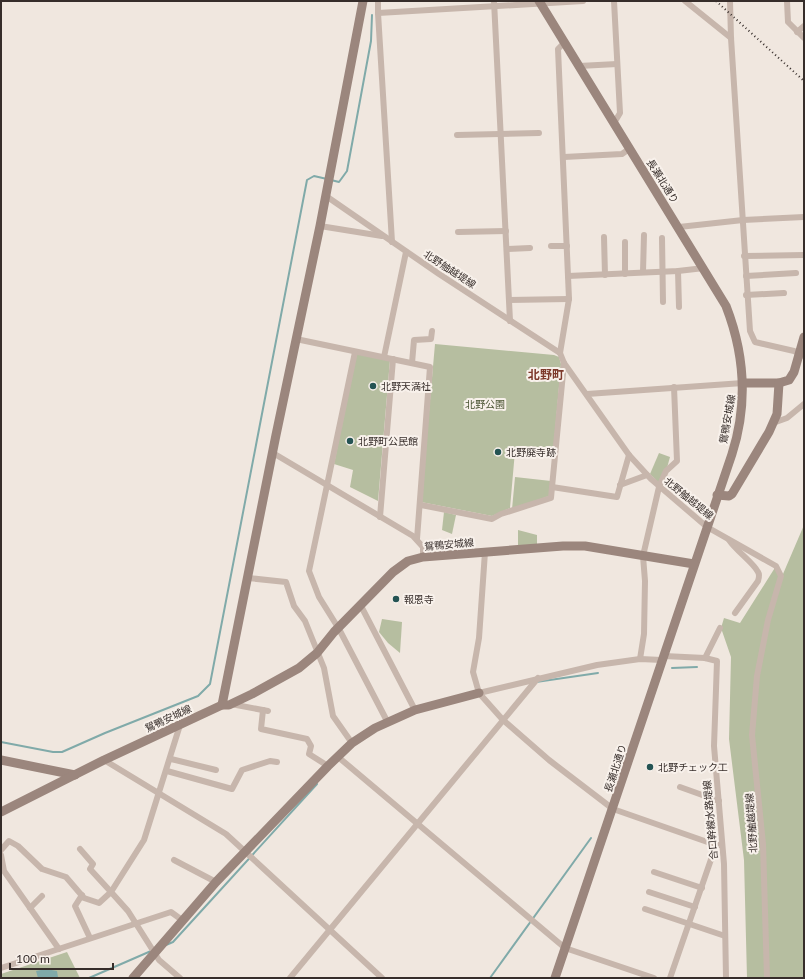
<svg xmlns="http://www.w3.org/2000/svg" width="805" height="979" font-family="Lato,'Noto Sans JP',sans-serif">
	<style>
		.green { fill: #b6bea0 }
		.water { fill: #80aaa9 }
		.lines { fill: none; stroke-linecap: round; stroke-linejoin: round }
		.stream { stroke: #80aaa9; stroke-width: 2 }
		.street { stroke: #c7b6ac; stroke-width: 6 }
		.secondary { stroke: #9b867d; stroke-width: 9 }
		.rail { stroke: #362d2a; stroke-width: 2; stroke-dasharray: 1 3; stroke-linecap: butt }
		.poi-dot { fill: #245353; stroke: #f8f1eb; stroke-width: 1.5 }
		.labels { text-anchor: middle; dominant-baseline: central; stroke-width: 4; stroke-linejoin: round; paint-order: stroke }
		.street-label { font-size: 10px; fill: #362d2a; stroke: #f8f1eb }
		.poi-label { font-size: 10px; fill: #362d2a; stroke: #f8f1eb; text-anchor: start }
		.park-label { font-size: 10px; fill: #485230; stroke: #f8f1eb }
		.quarter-label { font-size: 12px; font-weight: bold; fill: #7d392b; stroke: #f8f1eb }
	</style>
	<rect width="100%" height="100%" fill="#f0e7df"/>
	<g class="green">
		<path d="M 435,344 L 554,355 L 559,357 L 561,364 L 553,455 L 515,451 L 510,508 L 492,516 L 421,502 Z"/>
		<path d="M 356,354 L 390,360 L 378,501 L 350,487 L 353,470 L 334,464 Z"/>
		<path d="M 659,453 L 670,457 L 662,486 L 650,474 Z"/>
		<path d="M 515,477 L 551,481 L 549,496 L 512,509 Z"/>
		<path d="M 444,512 L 456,515 L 452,534 L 442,530 Z"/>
		<path d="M 804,525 L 804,978 L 747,978 L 744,860 L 729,739 L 731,657 L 721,628 L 724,618 L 740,623 L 776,566 L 780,581 Z"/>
		<path d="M 518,530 L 537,535 L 537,545 L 518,546 Z"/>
		<path d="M 382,619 L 402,622 L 400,653 L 388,643 L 379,632 Z"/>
		<path d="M 67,952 L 80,978 L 1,978 L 1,974 Z"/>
	</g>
	<path class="water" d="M 46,969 L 57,971 L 58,977 L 38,978 L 36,971 Z"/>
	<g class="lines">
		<g class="stream">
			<path d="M 331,180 L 339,182 L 347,171 L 371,41 L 372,15"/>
			<path d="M 672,668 L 697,667"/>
			<path d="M 536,682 L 598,673"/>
			<path d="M 1,742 L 53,752 L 62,752 L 105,733 L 198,696 L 210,684 L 307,180 L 314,176 L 327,179"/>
			<path d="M 166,945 L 173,942 L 317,784"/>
			<path d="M 89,978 L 151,951"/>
			<path d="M 490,978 L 591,838"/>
		</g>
		<g class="street">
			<path d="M 378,1 L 378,13 L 583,1"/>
			<path d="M 494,1 L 510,321"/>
			<path d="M 685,1 L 731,38"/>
			<path d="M 730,1 L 731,38 L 750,331 L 755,342 L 794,351 L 804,356"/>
			<path d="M 787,1 L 788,22 L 804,38"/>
			<path d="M 378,13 L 392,242"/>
			<path d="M 797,32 L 804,26"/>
			<path d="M 579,66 L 617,64"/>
			<path d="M 614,123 L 620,113 L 614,1"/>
			<path d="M 457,135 L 539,133"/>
			<path d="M 564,157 L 622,154 L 629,149"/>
			<path d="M 326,196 L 439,274 L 560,353 L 564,363 L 629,455 L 651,479 L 707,527 L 776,566 L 781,576 L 768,620 L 757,676 L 752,735 L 763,844 L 767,978"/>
			<path d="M 320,226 L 382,236"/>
			<path d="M 679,227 L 743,220 L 804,217"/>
			<path d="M 458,232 L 506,231"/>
			<path d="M 604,237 L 605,275"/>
			<path d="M 662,238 L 663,302"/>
			<path d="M 625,242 L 625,274"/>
			<path d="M 551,246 L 567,246"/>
			<path d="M 507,249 L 530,248"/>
			<path d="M 744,256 L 804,255"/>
			<path d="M 678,271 L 679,307"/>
			<path d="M 643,272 L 644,235"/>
			<path d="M 568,276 L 678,271 L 704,268"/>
			<path d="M 746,276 L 796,273"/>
			<path d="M 746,295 L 784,293"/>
			<path d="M 509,300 L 569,299"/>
			<path d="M 296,339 L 430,367 L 417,539"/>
			<path d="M 355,352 L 309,571 L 319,597 L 339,629 L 387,721"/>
			<path d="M 560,353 L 569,299 L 558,49 L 564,43"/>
			<path d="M 384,357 L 406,252"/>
			<path d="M 412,363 L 414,340 L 431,339 L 432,331"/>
			<path d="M 587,394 L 743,383"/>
			<path d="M 773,423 L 787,418 L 804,404"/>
			<path d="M 273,453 L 413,536 L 423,547 L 423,557"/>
			<path d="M 620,485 L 647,475"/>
			<path d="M 552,487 L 564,363"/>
			<path d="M 421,505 L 492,519 L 501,514 L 551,498 L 552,487 L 617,497 L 629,455"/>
			<path d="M 380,517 L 393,359"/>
			<path d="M 729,540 C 736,551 753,562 758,572 C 760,575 759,578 758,581 L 735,613"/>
			<path d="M 485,552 L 479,638 L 473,672 L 479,693 L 503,720 L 549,760 L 613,809 L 716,845 L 722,845"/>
			<path d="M 248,578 L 286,582 L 294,606 L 305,621 L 324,668 L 333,716 L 352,743"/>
			<path d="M 361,606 L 415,710"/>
			<path d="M 664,656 L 705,658 L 717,661 L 714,746 L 724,864 L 726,978"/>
			<path d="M 705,658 L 720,628"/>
			<path d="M 640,659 L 644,634 L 645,581 L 643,556 L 659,487 L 666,471 L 677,461 L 674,387"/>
			<path d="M 479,693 L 597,665 L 640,659 L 662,660"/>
			<path d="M 231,704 L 268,711"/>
			<path d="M 263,710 L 261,729 L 307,739 L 311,746 L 309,754 L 328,766"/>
			<path d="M 180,725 L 144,840 L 111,892 L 128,911 L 159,960 L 180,978"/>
			<path d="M 337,756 L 565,948 L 654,978"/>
			<path d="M 171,759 L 216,770"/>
			<path d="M 104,760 L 226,834 L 382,978"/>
			<path d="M 167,771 L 232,789 L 242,770 L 270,761 L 277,762"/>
			<path d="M 680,787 L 719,801"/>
			<path d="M 1,850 L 9,841 L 18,846 L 42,869 L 66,877 L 84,898 L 99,903 L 111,892 L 90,869 L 93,864 L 80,849"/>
			<path d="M 1,855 L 4,871 L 59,949"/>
			<path d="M 174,860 L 216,882"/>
			<path d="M 654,872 L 702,888"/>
			<path d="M 649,892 L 695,907"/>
			<path d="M 82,895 L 75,906 L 90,938"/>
			<path d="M 30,908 L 42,896"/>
			<path d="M 645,909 L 725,936"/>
			<path d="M 1,968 L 171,912 L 182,920"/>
			<path d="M 290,978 L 538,678"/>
			<path d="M 670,978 L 716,845"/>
		</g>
		<g class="secondary">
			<path d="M 539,1 L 726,306 C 745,355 748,404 732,454 L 555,978"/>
			<path d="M 743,383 L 779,383 L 789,380 L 794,372 L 804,337"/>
			<path d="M 717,495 L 729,496 L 732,494 L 769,432 L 777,414 L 779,383"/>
			<path d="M 222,705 L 276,435 L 320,226 L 363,1"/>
			<path d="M 1,760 L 75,775"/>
			<path d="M 1,812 L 104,760 L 222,705 L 229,705 L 252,694 L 299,668 L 317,653 L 334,632 L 393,572 L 408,561 L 423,557 L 563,546 L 585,546 L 694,564"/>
			<path d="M 133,978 L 216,882 L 328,766 L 352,743 L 375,728 L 415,710 L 479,693"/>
		</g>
		<path class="rail" d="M 716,1 L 804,81"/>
	</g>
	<g class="poi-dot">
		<circle cx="373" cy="386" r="4"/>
		<circle cx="350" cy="441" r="4"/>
		<circle cx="498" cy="452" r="4"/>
		<circle cx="396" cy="599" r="4"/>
		<circle cx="650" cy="767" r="4"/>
	</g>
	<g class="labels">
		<g class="street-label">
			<text transform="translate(663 181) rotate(58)">長瀬北通り</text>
			<text transform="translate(450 269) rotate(33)">北野舳越堤線</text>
			<text transform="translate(727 419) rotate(-80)">鴛鴨安城線</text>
			<text transform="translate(689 498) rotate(39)">北野舳越堤線</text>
			<text transform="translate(449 544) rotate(-5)">鴛鴨安城線</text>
			<text transform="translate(168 718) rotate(-25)">鴛鴨安城線</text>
			<text transform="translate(615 768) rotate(-72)">長瀬北通り</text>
			<text transform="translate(710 820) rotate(-95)">合口幹線水路堤線</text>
			<text transform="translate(751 823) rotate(-94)">北野舳越堤線</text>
		</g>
		<g class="poi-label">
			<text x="381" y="386">北野天満社</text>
			<text x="358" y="441">北野町公民館</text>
			<text x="506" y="452">北野廃寺跡</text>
			<text x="404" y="599">報恩寺</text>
			<text x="658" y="767">北野チェック工</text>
		</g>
		<g class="park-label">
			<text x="485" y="404">北野公園</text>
		</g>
		<g class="quarter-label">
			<text x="546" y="374">北野町</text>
		</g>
	</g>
	<rect width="805" height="979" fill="none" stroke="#362d2a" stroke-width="4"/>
	<path d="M10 963v6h103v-6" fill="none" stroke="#362d2a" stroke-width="2"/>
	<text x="16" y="963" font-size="12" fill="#362d2a" stroke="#f8f1eb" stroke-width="3" paint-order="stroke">100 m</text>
</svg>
